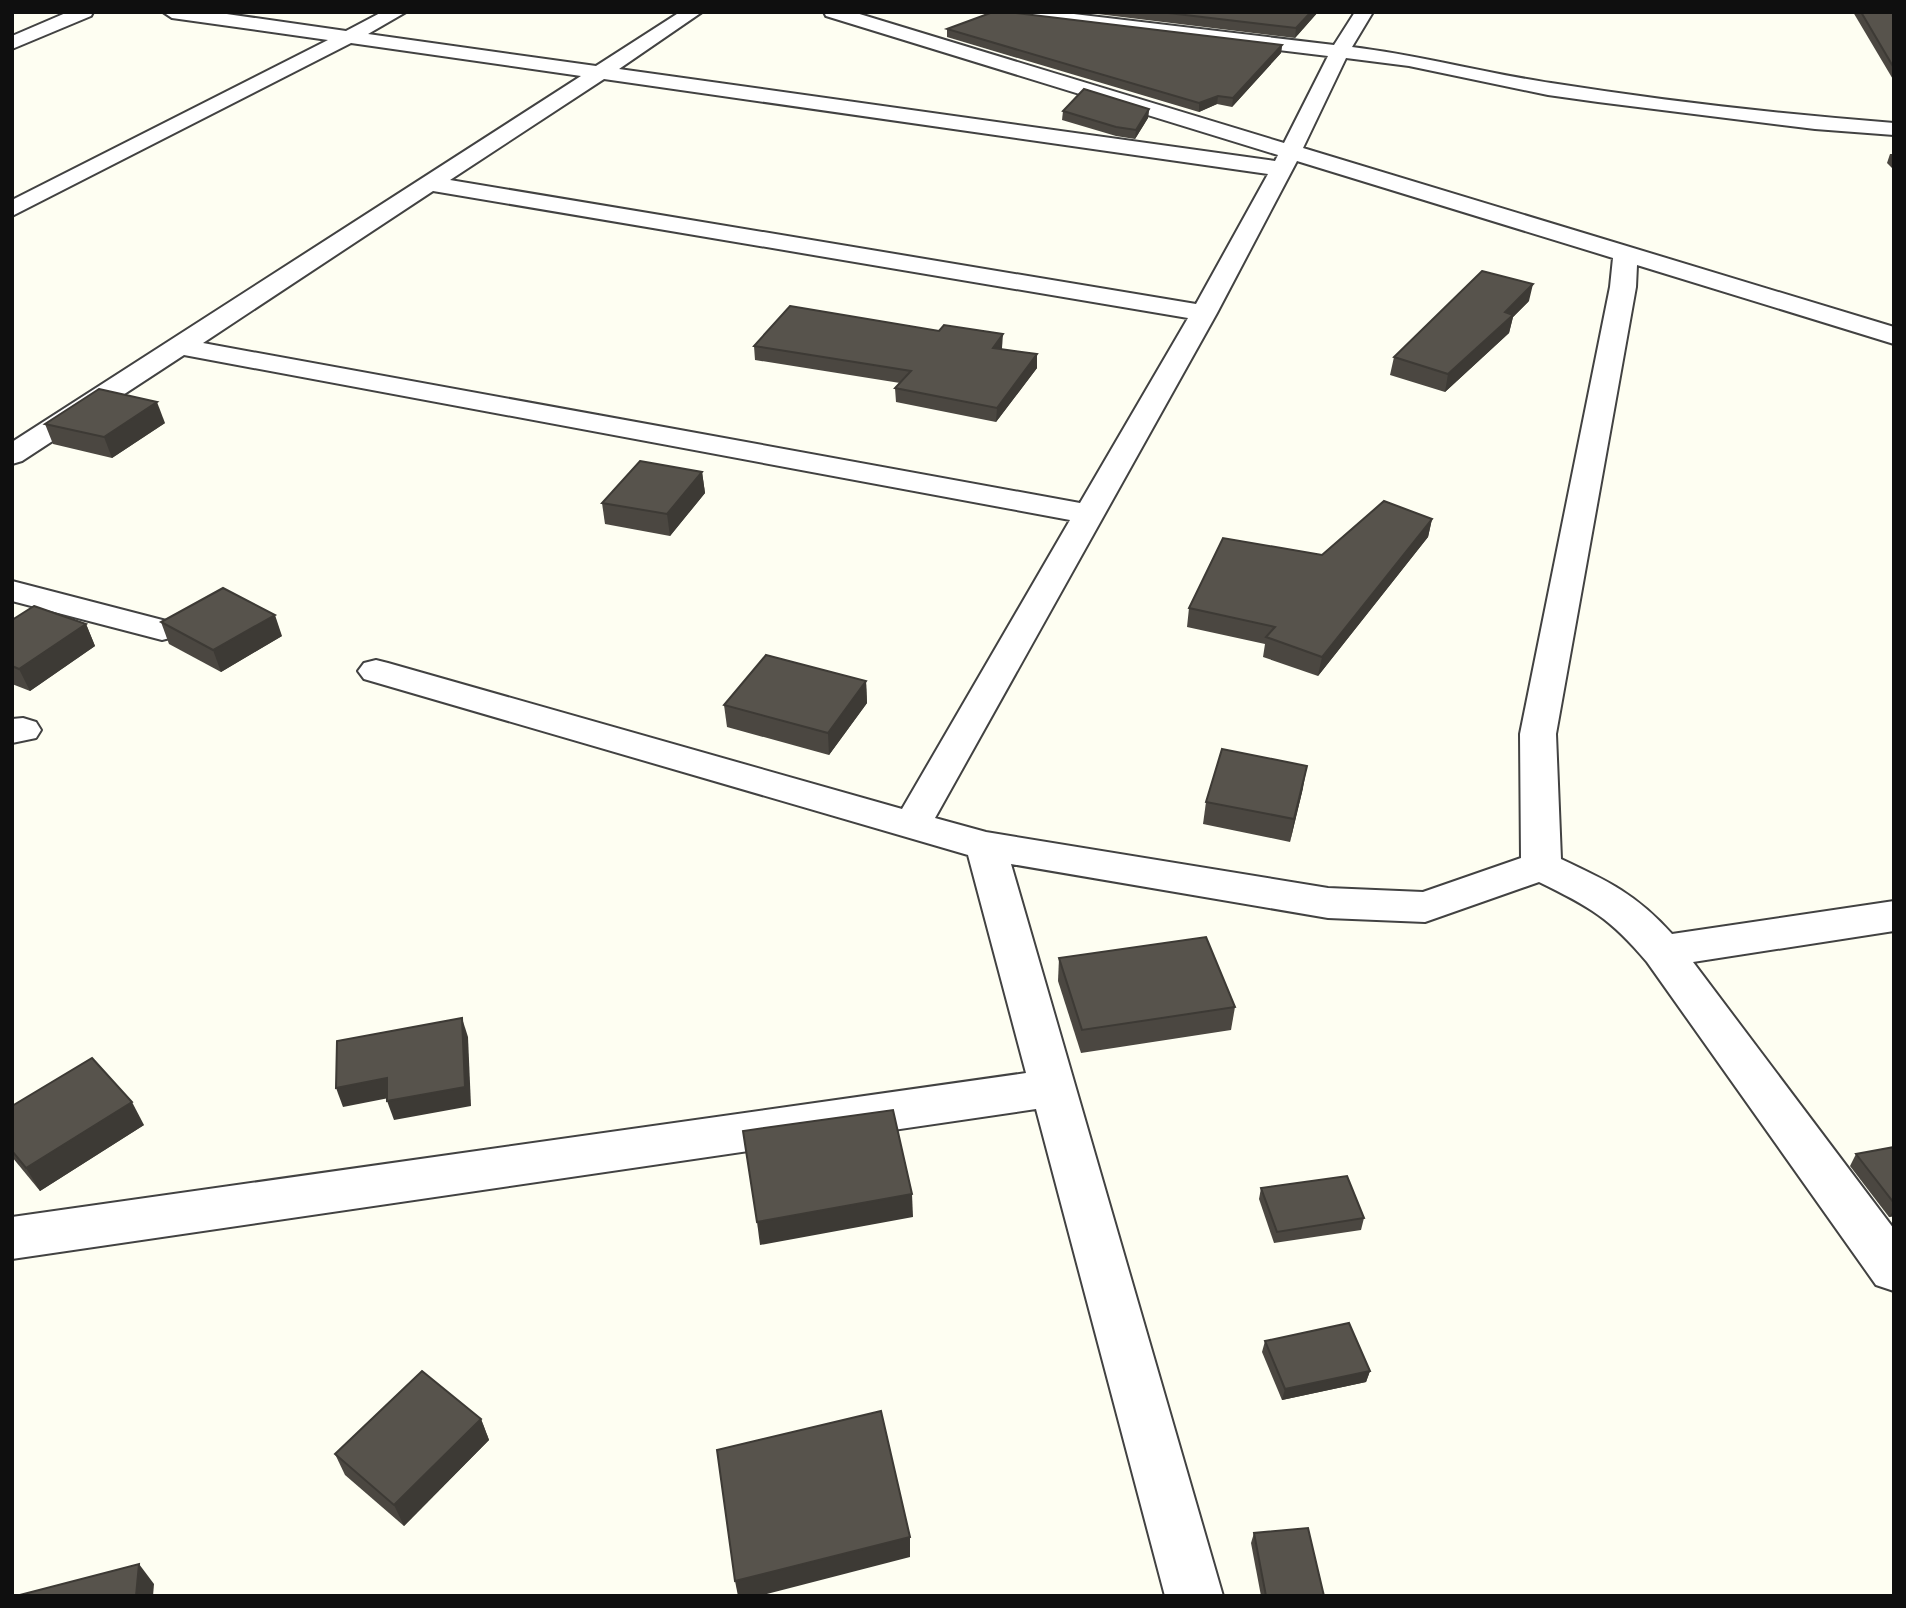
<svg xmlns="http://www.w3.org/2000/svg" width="1906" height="1608" font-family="Bitter,serif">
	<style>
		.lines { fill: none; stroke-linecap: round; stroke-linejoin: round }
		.street-casing { stroke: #424242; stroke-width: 4 }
		.street { fill: #fff; fill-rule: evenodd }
		.wall { fill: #4b4741 }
		.shaded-wall { fill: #3d3a35 }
		.building { fill: #57534c; stroke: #3d3a35; stroke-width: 2 }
	</style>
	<rect width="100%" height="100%" fill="#fefef2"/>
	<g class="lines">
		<defs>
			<g id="street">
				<path d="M 68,12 L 93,12 L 91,16 L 12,49 L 12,36 Z"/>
				<path d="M 163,12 L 213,12 L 346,31 L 382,12 L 406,12 L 368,34 L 596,66 L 680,12 L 702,12 L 619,69 L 1275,161 L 1278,155 L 826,16 L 824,12 L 853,12 L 1284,143 L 1328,56 L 1009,18 L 1000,12 L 1057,12 L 1334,45 L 1355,12 L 1373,12 L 1352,47 C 1419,55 1484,73 1551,83 C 1664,101 1779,114 1894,123 L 1894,135 L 1815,129 L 1598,102 L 1548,95 L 1409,66 L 1346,58 L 1303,148 L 1894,327 L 1894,344 L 1637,265 L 1636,287 L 1556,734 L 1561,859 C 1608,881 1636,894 1672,934 L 1894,901 L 1894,931 L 1693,962 L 1894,1229 L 1894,1291 L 1876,1285 L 1647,962 C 1610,918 1590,907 1539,882 L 1425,922 L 1328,918 L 1011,864 L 1223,1596 L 1165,1596 L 1036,1109 L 12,1259 L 12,1217 L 1026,1073 L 968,855 L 364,679 L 358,671 L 364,663 L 376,660 L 388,663 L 902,809 L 1070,520 L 184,355 L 22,461 L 12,464 L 12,442 L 581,76 L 351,43 L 12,216 L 12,200 L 328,40 L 172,18 ZM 604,79 L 1268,174 L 1196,304 L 450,180 ZM 1297,161 L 1613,258 L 1610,287 L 1520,734 L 1521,858 L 1423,892 L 1328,888 L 986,832 L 935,818 L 1217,313 ZM 433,191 L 1188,318 L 1080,503 L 203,343 Z"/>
				<path d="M 12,581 L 174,623 L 179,630 L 174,637 L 162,640 L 12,601 Z"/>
				<path d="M 23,718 L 36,722 L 41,730 L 36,738 L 12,743 L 12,719 Z"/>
			</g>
		</defs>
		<use href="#street" class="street-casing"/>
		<use href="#street" class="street"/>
	</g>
	<g class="wall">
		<path d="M 1081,12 L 1318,12 L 1295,38 Z"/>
		<path d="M 1853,12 L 1894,12 L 1894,81 Z"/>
		<path d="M 947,29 L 1282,45 L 1281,53 L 1232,107 L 1217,104 L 1199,112 L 947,37 Z"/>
		<path d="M 1149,109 L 1148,118 L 1135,139 L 1116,136 L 1062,120 L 1063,111 Z"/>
		<path d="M 1890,154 L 1894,154 L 1894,170 L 1887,163 Z"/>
		<path d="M 1529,301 L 1513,317 L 1509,333 L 1445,392 L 1390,375 L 1394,357 Z"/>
		<path d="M 754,346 L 1002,348 L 1002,349 L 1037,368 L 996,422 L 896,402 L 895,388 L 900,383 L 755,360 Z"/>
		<path d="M 165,423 L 112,458 L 53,444 L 45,424 Z"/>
		<path d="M 702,472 L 705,493 L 670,536 L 605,524 L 602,503 Z"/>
		<path d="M 1432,519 L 1428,537 L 1318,676 L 1263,657 L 1265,644 L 1187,627 L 1189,608 L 1322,555 Z"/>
		<path d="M 12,620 L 86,624 L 95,646 L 30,691 L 12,684 Z"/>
		<path d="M 161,622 L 282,636 L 221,672 L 169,644 Z"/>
		<path d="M 866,681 L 867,703 L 829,755 L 727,727 L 724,705 Z"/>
		<path d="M 1303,788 L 1290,842 L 1203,824 L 1206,802 Z"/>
		<path d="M 1059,958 L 1235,1007 L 1231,1030 L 1081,1053 L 1058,981 Z"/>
		<path d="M 12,1106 L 144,1125 L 40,1191 L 12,1157 Z"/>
		<path d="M 1894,1147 L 1894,1216 L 1889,1217 L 1850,1166 L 1856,1154 Z"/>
		<path d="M 1261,1188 L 1364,1218 L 1361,1230 L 1274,1243 L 1259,1199 Z"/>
		<path d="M 1265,1341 L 1370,1371 L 1366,1382 L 1282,1400 L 1262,1352 Z"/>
		<path d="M 481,1419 L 489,1440 L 404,1526 L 345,1475 L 335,1454 Z"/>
		<path d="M 1254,1533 L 1324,1596 L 1261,1596 L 1251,1543 Z"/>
	</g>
	<g class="shaded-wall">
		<path d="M 1311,12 L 1318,12 L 1295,38 L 1296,28 Z"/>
		<path d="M 1282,45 L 1281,53 L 1232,107 L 1233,98 Z"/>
		<path d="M 1218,96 L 1217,104 L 1199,112 L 1199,103 Z"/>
		<path d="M 1149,109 L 1148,118 L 1135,139 L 1136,130 Z"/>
		<path d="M 1533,284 L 1529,301 L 1513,317 L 1509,333 L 1445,392 L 1448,374 L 1505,312 Z"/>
		<path d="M 1003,334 L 1002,348 L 992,361 L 993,348 Z"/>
		<path d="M 1037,354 L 1037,368 L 996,422 L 997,408 Z"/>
		<path d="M 157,402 L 165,423 L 112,458 L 104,437 Z"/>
		<path d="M 702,472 L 705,493 L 670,536 L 667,514 Z"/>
		<path d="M 1432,519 L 1428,537 L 1318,676 L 1322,657 Z"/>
		<path d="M 275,615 L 282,636 L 221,672 L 213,650 Z"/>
		<path d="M 86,624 L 95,646 L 30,691 L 19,669 Z"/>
		<path d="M 866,681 L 867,703 L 829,755 L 828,733 Z"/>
		<path d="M 1307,766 L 1303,788 L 1290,842 L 1294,819 Z"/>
		<path d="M 462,1018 L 468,1037 L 471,1106 L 394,1120 L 387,1101 Z"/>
		<path d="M 387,1078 L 394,1097 L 343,1107 L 336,1088 Z"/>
		<path d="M 132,1102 L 144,1125 L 40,1191 L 26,1168 Z"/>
		<path d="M 912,1194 L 913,1217 L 760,1245 L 757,1222 Z"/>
		<path d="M 1894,1210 L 1894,1216 L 1889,1217 Z"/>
		<path d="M 1370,1371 L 1366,1382 L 1282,1400 L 1285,1389 Z"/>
		<path d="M 481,1419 L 489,1440 L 404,1526 L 394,1505 Z"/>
		<path d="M 910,1537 L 910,1557 L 759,1596 L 738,1596 L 735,1581 Z"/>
		<path d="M 139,1564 L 154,1584 L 153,1596 L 136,1596 Z"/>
	</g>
	<g class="building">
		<path d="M 993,12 L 1008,12 L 1282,45 L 1233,98 L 1218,96 L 1199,103 L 947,29 Z"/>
		<path d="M 1160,12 L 1311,12 L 1296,28 Z"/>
		<path d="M 1861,12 L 1894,12 L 1894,68 Z"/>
		<path d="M 1084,89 L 1149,109 L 1136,130 L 1116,127 L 1063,111 Z"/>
		<path d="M 1482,271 L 1533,284 L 1505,312 L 1513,315 L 1448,374 L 1394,357 Z"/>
		<path d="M 790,306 L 939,331 L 944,325 L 1003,334 L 993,348 L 1037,354 L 997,408 L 895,388 L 911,371 L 754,346 Z"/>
		<path d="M 99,389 L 157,402 L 104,437 L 45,424 Z"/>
		<path d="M 640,461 L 702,472 L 667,514 L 602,503 Z"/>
		<path d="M 1384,501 L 1432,519 L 1322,657 L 1266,637 L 1275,627 L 1189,608 L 1223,538 L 1322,555 Z"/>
		<path d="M 223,588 L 275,615 L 213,650 L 161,622 Z"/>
		<path d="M 34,606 L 86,624 L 19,669 L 12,666 L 12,620 Z"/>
		<path d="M 766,655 L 866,681 L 828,733 L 724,705 Z"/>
		<path d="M 1222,749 L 1307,766 L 1294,819 L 1206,802 Z"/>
		<path d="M 1206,937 L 1235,1007 L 1082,1030 L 1059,958 Z"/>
		<path d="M 462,1018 L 465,1087 L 387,1101 L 387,1078 L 336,1088 L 337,1041 Z"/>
		<path d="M 92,1058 L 132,1102 L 26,1168 L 12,1151 L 12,1106 Z"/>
		<path d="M 893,1110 L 912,1194 L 757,1222 L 743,1131 Z"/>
		<path d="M 1894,1147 L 1894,1203 L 1856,1154 Z"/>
		<path d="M 1347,1176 L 1364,1218 L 1277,1232 L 1261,1188 Z"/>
		<path d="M 1349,1323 L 1370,1371 L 1285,1389 L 1265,1341 Z"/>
		<path d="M 422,1371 L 481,1419 L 394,1505 L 335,1454 Z"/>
		<path d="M 881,1411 L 910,1537 L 735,1581 L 717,1450 Z"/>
		<path d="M 1308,1528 L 1324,1596 L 1266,1596 L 1254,1533 Z"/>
		<path d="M 139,1564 L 136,1596 L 16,1596 Z"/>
	</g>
	<rect width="1906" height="1608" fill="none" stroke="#0f0f0f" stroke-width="28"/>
</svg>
